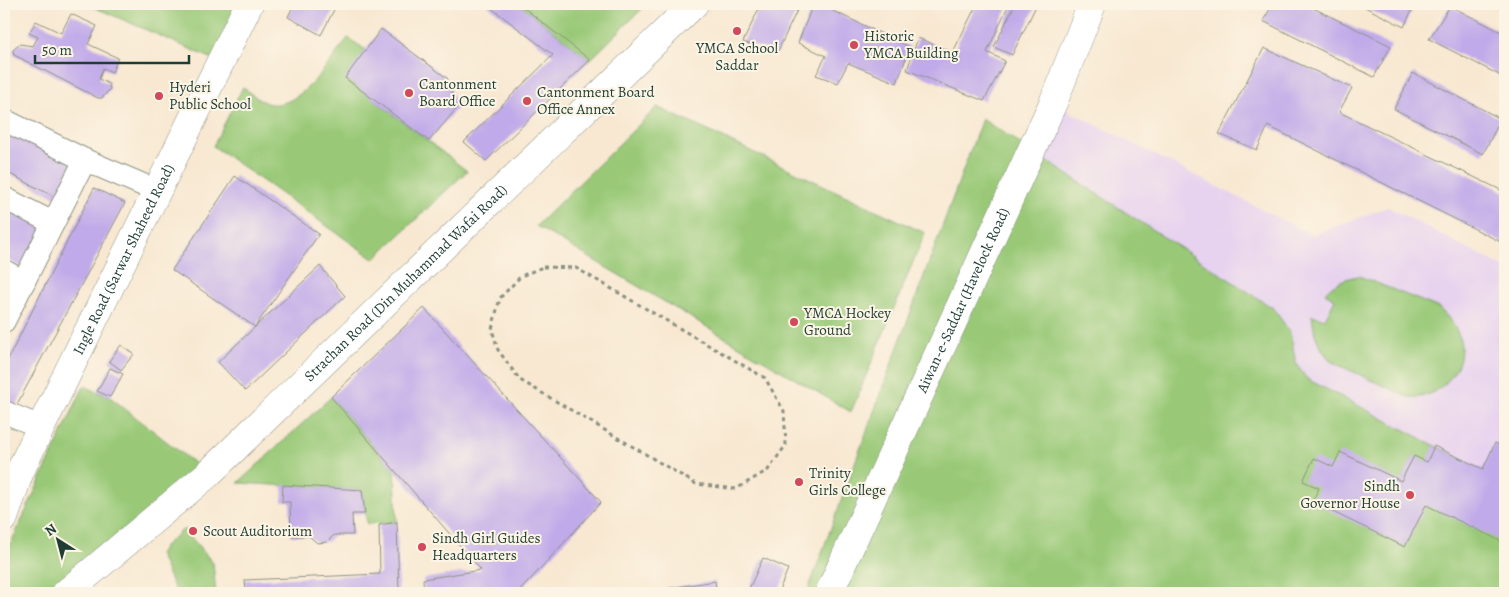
<svg xmlns="http://www.w3.org/2000/svg" width="1509" height="597" font-family="Alegreya,serif">
	<style>
		.built { fill: #e7d2ef }
		.green { fill: #99c977; stroke: #5c8356 }
		.building { fill: #c1aae9 }
		.lines { fill: none; stroke-linecap: round; stroke-linejoin: round }
		.minor-casing { stroke: #8c9282; stroke-width: 24 }
		.major-casing { stroke: #8c9282; stroke-width: 29 }
		.path { stroke: #8c9282; stroke-width: 3; stroke-dasharray: 4 4; stroke-linecap: butt }
		.minor { stroke: #fff; stroke-width: 22 }
		.major { stroke: #fff; stroke-width: 28 }
		.poi-dot { fill: #d1495b; stroke: #fcf5e5; stroke-width: 2 }
		.labels { text-anchor: middle; dominant-baseline: central; stroke-width: 4; stroke-linejoin: round; paint-order: stroke }
		.poi-label { font-size: 15px; fill: #1f3d34; stroke: #fcf5e5; text-anchor: start }
		.street-label { font-size: 15px; fill: #1f3d34; stroke: #fcf5e5 }
	</style>
	<rect width="100%" height="100%" fill="#fcf5e5"/>
	<filter id="ink" filterUnits="userSpaceOnUse"><feTurbulence type="fractalNoise" baseFrequency=".02" numOctaves="2"/><feDisplacementMap in="SourceGraphic" scale="10" xChannelSelector="R" yChannelSelector="G"/><feConvolveMatrix kernelMatrix="1 2 1 2 8 2 1 2 1" color-interpolation-filters="sRGB"/></filter>
	<filter id="wash" filterUnits="userSpaceOnUse"><feTurbulence type="fractalNoise" baseFrequency=".0096" numOctaves="4" result="noise"/><feDisplacementMap in="SourceGraphic" scale="20" xChannelSelector="R" yChannelSelector="G"/><feGaussianBlur stdDeviation="1.12" result="paint"/><feColorMatrix in="noise" values="0 0 0 0 0 0 0 0 0 0 0 0 0 0 0 0 0 1.4 0 .05"/><feComposite in="paint" operator="in"/></filter>
	<g filter="url(#wash)">
		<rect width="100%" height="100%" fill="#f8e8d1"/>
		<path class="built" d="M 1053,103 L 1312,235 L 1388,207 L 1505,268 L 1505,593 L 826,593 Z"/>
		<g class="green">
			<path d="M 87,4 L 258,4 L 229,66 Z"/>
			<path d="M 519,4 L 647,4 L 590,60 Z"/>
			<path d="M 348,38 L 366,50 L 346,78 L 467,171 L 374,259 L 213,146 L 243,87 C 251,93 260,102 270,104 C 301,109 331,59 348,38 Z"/>
			<path d="M 657,107 L 925,233 L 851,412 L 536,226 Z"/>
			<path d="M 982,119 L 1273,308 L 1290,332 L 1296,364 L 1307,379 L 1505,482 L 1505,593 L 807,593 Z"/>
			<path d="M 1359,276 L 1439,308 C 1448,317 1457,327 1460,340 C 1467,368 1438,401 1409,397 C 1402,396 1394,390 1388,388 C 1370,379 1351,371 1332,362 C 1318,348 1314,335 1312,315 L 1325,319 L 1335,299 L 1325,293 C 1334,282 1346,278 1359,276 Z"/>
			<path d="M 84,386 L 110,397 L 208,474 L 81,593 L 4,593 L 4,558 Z"/>
			<path d="M 331,397 L 395,471 L 397,522 L 367,524 L 362,490 L 238,483 Z"/>
			<path d="M 184,529 L 213,563 L 216,593 L 176,592 L 159,554 L 164,546 Z"/>
		</g>
		<g id="blocks">
			<g class="building">
				<path d="M 294,4 L 337,4 L 321,35 L 288,17 Z"/>
				<path d="M 486,4 L 519,4 L 590,60 L 486,161 L 464,142 L 553,55 Z"/>
				<path d="M 761,4 L 800,4 L 777,53 L 743,42 Z"/>
				<path d="M 813,4 L 818,4 L 910,47 L 897,83 L 848,63 L 838,83 L 816,75 L 826,56 L 798,43 Z"/>
				<path d="M 977,4 L 1009,4 L 987,52 L 1005,61 L 984,101 L 907,70 L 918,38 L 953,52 Z"/>
				<path d="M 1015,4 L 1037,4 L 1012,55 L 994,47 Z"/>
				<path d="M 1273,4 L 1310,4 L 1309,6 L 1391,46 L 1374,77 L 1263,21 Z"/>
				<path d="M 1359,4 L 1415,4 L 1404,27 Z"/>
				<path d="M 1450,6 L 1505,34 L 1505,78 L 1429,39 Z"/>
				<path d="M 71,14 L 97,26 L 88,44 L 118,58 L 112,72 L 103,68 L 99,79 L 109,84 L 110,89 L 102,98 L 98,98 L 14,55 L 13,50 L 20,44 L 33,46 L 38,37 L 29,33 L 36,21 L 61,33 Z"/>
				<path d="M 381,29 L 447,78 L 457,108 L 429,141 L 345,78 Z"/>
				<path d="M 1264,48 L 1352,88 L 1339,112 L 1505,192 L 1505,244 L 1268,126 L 1257,150 L 1219,134 Z"/>
				<path d="M 1413,73 L 1501,119 L 1483,154 L 1394,109 Z"/>
				<path d="M 4,112 L 92,158 L 69,204 L 4,171 Z"/>
				<path d="M 235,176 L 319,234 L 255,327 L 320,266 L 345,296 L 245,391 L 218,362 L 255,327 L 172,270 Z"/>
				<path d="M 94,188 L 125,203 L 15,408 L 4,402 L 4,367 Z"/>
				<path d="M 4,193 L 54,220 L 33,273 L 4,258 Z"/>
				<path d="M 424,308 L 601,502 L 518,593 L 424,593 L 423,579 L 481,570 L 331,397 Z"/>
				<path d="M 121,345 L 134,354 L 121,370 L 109,361 Z"/>
				<path d="M 110,368 L 123,374 L 110,397 L 97,391 Z"/>
				<path d="M 1495,443 L 1505,448 L 1505,543 L 1426,505 L 1405,547 L 1312,502 L 1319,488 L 1303,481 L 1314,458 L 1333,467 L 1340,452 L 1401,481 L 1414,456 L 1427,462 L 1434,446 L 1483,469 Z"/>
				<path d="M 283,485 L 362,490 L 365,514 L 352,514 L 353,535 L 334,535 L 327,542 L 317,543 L 309,536 L 291,536 L 290,502 L 282,502 Z"/>
				<path d="M 397,522 L 399,593 L 246,593 L 245,580 L 380,574 L 379,525 Z"/>
				<path d="M 763,558 L 788,569 L 778,593 L 747,593 Z"/>
				<path d="M 715,581 L 717,593 L 658,593 L 657,590 Z"/>
			</g>
		</g>
	</g>
	<g filter="url(#ink)">
		<use href="#blocks" fill-opacity="0" stroke="#8c9282" stroke-width="1"/>
		<g class="lines">
			<defs>
				<g id="minor">
					<path d="M 4,120 L 85,160"/>
					<path d="M 4,198 L 53,223"/>
					<path d="M 4,271 L 24,282"/>
					<path d="M 4,321 L 85,160 L 157,191"/>
					<path d="M 4,412 L 41,427"/>
				</g>
				<g id="major">
					<path id="s1" d="M 4,518 L 20,471 L 41,427 L 249,4"/>
					<path id="s2" d="M 66,593 L 208,474 L 694,4"/>
					<path id="s3" d="M 829,593 L 1053,103 L 1092,4"/>
				</g>
			</defs>
			<use href="#minor" class="minor-casing"/>
			<use href="#major" class="major-casing"/>
			<path class="path" d="M 543,267 L 576,268 L 765,378 L 784,411 L 786,445 L 768,470 L 736,489 L 696,484 L 520,380 L 498,350 L 492,329 L 500,298 L 521,276 Z"/>
			<use href="#minor" class="minor"/>
			<use href="#major" class="major"/>
		</g>
	</g>
	<g class="poi-dot">
		<circle cx="737" cy="31" r="5"/>
		<circle cx="854" cy="45" r="5"/>
		<circle cx="409" cy="93" r="5"/>
		<circle cx="159" cy="96" r="5"/>
		<circle cx="527" cy="101" r="5"/>
		<circle cx="794" cy="322" r="5"/>
		<circle cx="799" cy="482" r="5"/>
		<circle cx="1410" cy="495" r="5"/>
		<circle cx="193" cy="531" r="5"/>
		<circle cx="422" cy="547" r="5"/>
	</g>
	<g class="labels">
		<g class="poi-label">
			<text x="864" y="36">Historic<tspan x="864" dy="17">YMCA Building</tspan></text>
			<text x="737" y="48" text-anchor="middle">YMCA School<tspan x="737" dy="17">Saddar</tspan></text>
			<text x="419" y="84">Cantonment<tspan x="419" dy="17">Board Office</tspan></text>
			<text x="169" y="87">Hyderi<tspan x="169" dy="17">Public School</tspan></text>
			<text x="537" y="92">Cantonment Board<tspan x="537" dy="17">Office Annex</tspan></text>
			<text x="804" y="313">YMCA Hockey<tspan x="804" dy="17">Ground</tspan></text>
			<text x="809" y="473">Trinity<tspan x="809" dy="17">Girls College</tspan></text>
			<text x="1400" y="486" text-anchor="end">Sindh<tspan x="1400" dy="17">Governor House</tspan></text>
			<text x="203" y="531">Scout Auditorium</text>
			<text x="432" y="538">Sindh Girl Guides<tspan x="432" dy="17">Headquarters</tspan></text>
		</g>
		<g class="street-label">
			<text stroke="none"><textPath href="#s1" startOffset="285">Ingle Road (Sarwar Shaheed Road)</textPath></text>
			<text stroke="none"><textPath href="#s2" startOffset="460">Strachan Road (Din Muhammad Wafai Road)</textPath></text>
			<text stroke="none"><textPath href="#s3" startOffset="322">Aiwan-e-Saddar (Havelock Road)</textPath></text>
		</g>
	</g>
	<rect width="1509" height="597" fill="none" stroke="#fcf5e5" stroke-width="20"/>
	<g transform="translate(58 540) rotate(324)" stroke="#fcf5e5" stroke-width="4" paint-order="stroke">
	<path d="M0-4L9 19L0 12L-9 19Z" fill="#1f3d34"/>
	<text y="-8" font-size="14" font-weight="bold" text-anchor="middle" fill="#1f3d34">N</text>
	</g>
	<path d="M35 55v8h154v-8" fill="none" stroke="#1f3d34" stroke-width="2.5"/>
	<text x="42" y="55" font-size="15" fill="#1f3d34" stroke="#fcf5e5" stroke-width="4" paint-order="stroke">50 m</text>
</svg>
